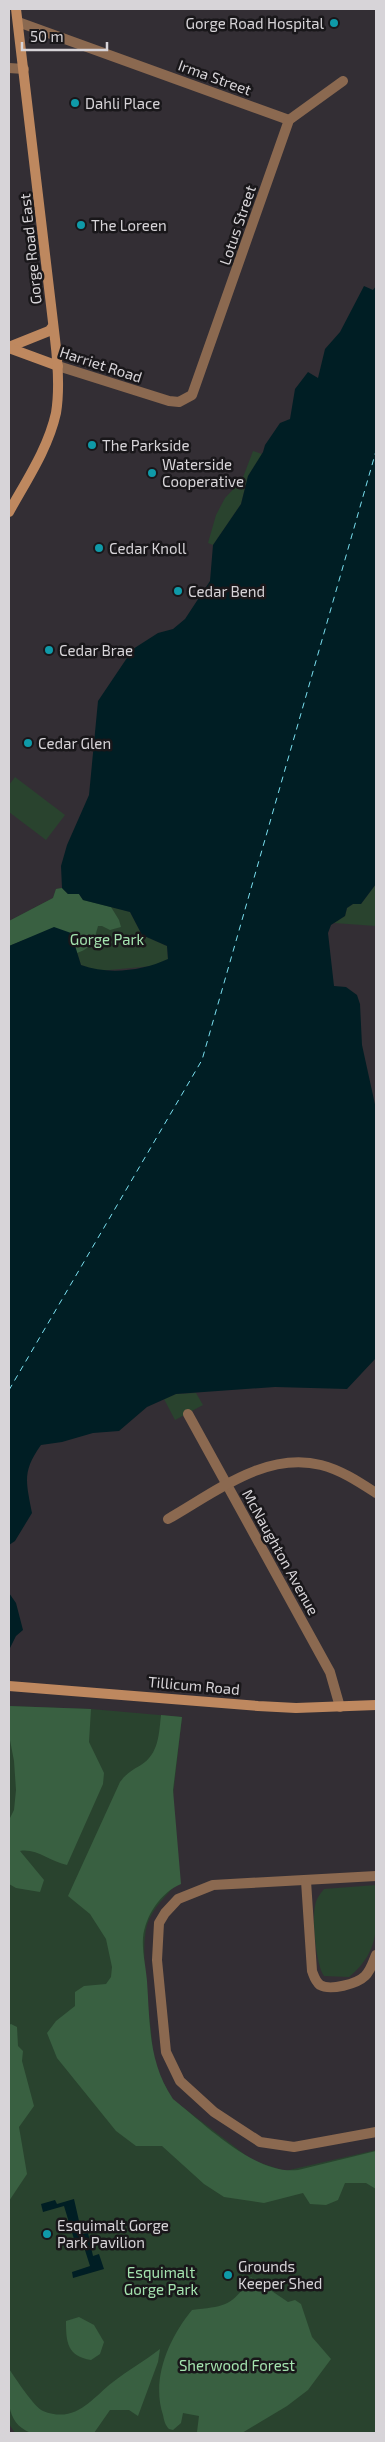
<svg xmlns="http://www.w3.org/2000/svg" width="385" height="2442" font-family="'Exo 2',sans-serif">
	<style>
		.green { fill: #29432e }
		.forest { fill: #396041 }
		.water { fill: #001e24 }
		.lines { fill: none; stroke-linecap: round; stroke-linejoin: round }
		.ferry { stroke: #7ae0f0; stroke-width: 1; stroke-dasharray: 6 5; stroke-linecap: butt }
		.street { stroke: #8b6950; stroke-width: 10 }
		.secondary { stroke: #be885f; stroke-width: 10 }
		.culture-dot { fill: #0f9aa8; stroke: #19171a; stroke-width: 2 }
		.labels { text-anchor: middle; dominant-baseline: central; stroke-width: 5; stroke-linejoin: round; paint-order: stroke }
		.poi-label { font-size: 15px; fill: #d7d4d8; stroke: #19171a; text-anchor: start }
		.street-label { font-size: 15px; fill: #d7d4d8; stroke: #19171a }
		.park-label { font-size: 15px; fill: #a4e3af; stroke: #19171a }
	</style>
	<rect width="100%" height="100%" fill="#332e34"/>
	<g class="green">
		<path d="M 253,451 L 262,454 L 248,476 L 241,504 L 213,545 L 208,543 L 216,515 L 225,498 L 242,480 Z"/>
		<path d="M 15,777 L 65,815 L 46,840 L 9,812 L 9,785 Z"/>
		<path d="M 376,884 L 376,926 L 334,923 L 345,916 L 347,908 L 353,904 L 361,904 Z"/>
		<path d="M 62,888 L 68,894 L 130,912 L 142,935 L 167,946 L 168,960 L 153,966 L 98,971 L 81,965 L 71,934 L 54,927 L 9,946 L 9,921 L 53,898 L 56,889 Z"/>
		<path d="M 196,1393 L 203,1405 L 175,1420 L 164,1399 L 176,1394 Z"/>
		<path d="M 9,1706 L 91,1709 L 182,1717 L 173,1796 L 179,1881 C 168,1894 152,1908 147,1925 C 139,1954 151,2021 153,2053 L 157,2070 L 172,2099 L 252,2160 L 285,2171 L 376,2150 L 376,2433 L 15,2433 L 9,2424 Z"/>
		<path d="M 376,1885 C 376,1924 382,1950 349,1977 L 324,1976 C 316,1965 312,1920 315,1906 C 316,1899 320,1894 324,1889 Z"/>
	</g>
	<g class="forest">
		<path d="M 62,888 L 68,894 L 79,894 L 83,900 L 111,907 L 119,920 L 121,927 L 110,930 L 102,926 L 98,926 C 94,941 92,948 77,953 L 71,933 L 24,940 L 9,946 L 9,921 L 53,898 L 56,889 Z"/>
		<path d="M 9,1706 L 91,1709 L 89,1742 L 104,1773 L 103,1784 L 67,1865 C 51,1862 36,1848 20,1851 L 44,1880 L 40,1892 L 16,1888 L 9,1884 L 9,1820 L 14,1810 L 16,1790 L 14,1761 L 9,1735 Z"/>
		<path d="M 161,1715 L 182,1717 L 173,1790 L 181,1884 C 161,1892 145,1916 143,1938 C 142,1952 146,1967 147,1981 C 150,2023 148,2062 173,2099 C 206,2125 255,2175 298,2170 L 376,2151 L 376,2189 L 366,2183 L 345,2183 L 338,2200 L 326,2205 L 310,2204 L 303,2193 L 264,2203 L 224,2197 L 204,2184 L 162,2146 L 136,2146 L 116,2131 L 57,2058 L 47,2033 L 56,2021 L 75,2006 L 75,1992 L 84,1986 L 106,1984 L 111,1977 L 112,1967 L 106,1939 L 90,1914 L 68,1896 L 120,1782 C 126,1774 132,1770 141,1765 C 159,1754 159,1733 161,1715 Z"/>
		<path d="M 11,2024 L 17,2027 L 18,2046 L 23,2051 L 22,2061 L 34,2106 L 19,2127 L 27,2174 L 9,2201 L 9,2025 Z"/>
		<path d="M 251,2277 L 288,2302 L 295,2300 L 301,2304 L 312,2337 L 331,2359 L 308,2390 L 287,2406 L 242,2433 L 197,2432 L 199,2416 L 183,2413 L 181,2423 L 173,2430 L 169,2429 C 165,2425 164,2420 163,2415 C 151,2379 169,2338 192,2310 C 227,2306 232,2306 251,2277 Z"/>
		<path d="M 79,2317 L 94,2325 L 104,2342 L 100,2354 L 91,2360 C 67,2356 66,2342 66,2321 Z"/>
		<path d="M 160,2349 L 158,2362 L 138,2416 L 129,2410 L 110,2410 L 94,2433 L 31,2433 C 3,2422 9,2394 9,2369 C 16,2379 34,2407 43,2411 C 76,2424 91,2399 113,2382 C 128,2370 145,2361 160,2349 Z"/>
	</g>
	<g class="water">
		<path d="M 364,286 L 373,290 L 376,286 L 376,884 L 361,904 L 353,904 L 347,908 L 345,916 L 331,925 L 328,933 L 334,986 L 346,987 L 357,995 L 360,1004 L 362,1045 L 376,1109 L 376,1358 L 347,1389 L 275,1387 L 176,1394 L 147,1407 L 119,1431 L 93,1433 L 62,1442 L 41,1445 C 22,1472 26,1481 32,1513 L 15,1541 L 9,1545 L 9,946 L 54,927 L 71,933 L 81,965 C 108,975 142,971 168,959 L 167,946 L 142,935 L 130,912 L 83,900 L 79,894 L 68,894 L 62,888 L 61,866 L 67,845 L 89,795 L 98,701 L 133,649 L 158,633 L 173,629 L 185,619 L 210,581 L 213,545 L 241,504 L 248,476 L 263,452 L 265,445 L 280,423 L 290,419 L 295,389 L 308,372 L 318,378 L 325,349 L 340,332 Z"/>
		<path d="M 9,1593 L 16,1603 L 23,1630 L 16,1636 L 9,1650 Z"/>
		<path d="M 74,2199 L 82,2234 L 88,2233 L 93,2256 L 99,2254 L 104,2269 L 73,2278 L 72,2272 L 90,2266 L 84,2247 L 77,2249 L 64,2206 L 43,2212 L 41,2204 L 55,2200 L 57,2204 Z"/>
	</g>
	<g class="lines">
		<path class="ferry" d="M 9,1390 L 202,1060 L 376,451"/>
		<g class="street">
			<path d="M 18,22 L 289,120"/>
			<path d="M 9,68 L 24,69"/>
			<path d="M 58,366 L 169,401 L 179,402 L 192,395 L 289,120 L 343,81"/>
			<path d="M 188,1414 L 330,1672 L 340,1707"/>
			<path d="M 168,1519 C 214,1493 265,1451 321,1465 C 341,1470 359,1482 376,1493"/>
			<path d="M 376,1876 L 213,1885 L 178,1899 L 165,1913 L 159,1923 L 157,1960 L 166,2052 L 180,2081 L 214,2112 L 260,2142 L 294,2147 L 376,2132"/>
			<path d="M 306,1881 L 312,1971 C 314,1976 315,1981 320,1985 C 330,1991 357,1984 365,1976 C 371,1970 373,1962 376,1955"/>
		</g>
		<g class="secondary">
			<path d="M 9,347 L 49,331 L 53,326"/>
			<path d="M 9,348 L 58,366"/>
			<path d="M 9,512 C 26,481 48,449 56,413 C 60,389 58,364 55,339 L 16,9"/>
			<path d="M 9,1686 L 258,1706 L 296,1708 L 376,1705"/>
		</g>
	</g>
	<g class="culture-dot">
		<circle cx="334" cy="23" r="5"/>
		<circle cx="75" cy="103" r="5"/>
		<circle cx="81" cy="225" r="5"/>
		<circle cx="92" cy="445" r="5"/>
		<circle cx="152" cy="473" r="5"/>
		<circle cx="99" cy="548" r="5"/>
		<circle cx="178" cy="591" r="5"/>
		<circle cx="49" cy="650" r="5"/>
		<circle cx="28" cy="743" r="5"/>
		<circle cx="47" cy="2234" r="5"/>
		<circle cx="228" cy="2275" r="5"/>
	</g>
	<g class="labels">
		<g class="poi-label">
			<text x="324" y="23" text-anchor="end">Gorge Road Hospital</text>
			<text x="85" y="103">Dahli Place</text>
			<text x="91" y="225">The Loreen</text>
			<text x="102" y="445">The Parkside</text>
			<text x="162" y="464">Waterside<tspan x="162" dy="17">Cooperative</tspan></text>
			<text x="109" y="548">Cedar Knoll</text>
			<text x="188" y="591">Cedar Bend</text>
			<text x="59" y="650">Cedar Brae</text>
			<text x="38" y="743">Cedar Glen</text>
			<text x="57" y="2225">Esquimalt Gorge<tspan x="57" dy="17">Park Pavilion</tspan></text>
			<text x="238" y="2266">Grounds<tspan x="238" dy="17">Keeper Shed</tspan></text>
		</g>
		<g class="street-label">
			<text transform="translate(215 77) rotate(20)">Irma Street</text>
			<text transform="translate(237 225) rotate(-71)">Lotus Street</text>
			<text transform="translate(30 249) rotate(-96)">Gorge Road East</text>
			<text transform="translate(101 364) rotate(18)">Harriet Road</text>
			<text transform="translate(281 1552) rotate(61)">McNaughton Avenue</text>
			<text transform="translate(194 1685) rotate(5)">Tillicum Road</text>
		</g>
		<g class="park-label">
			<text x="107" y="939">Gorge Park</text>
			<text x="161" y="2272">Esquimalt<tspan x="161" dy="17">Gorge Park</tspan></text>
			<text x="237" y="2365">Sherwood Forest</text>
		</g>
	</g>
	<rect width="385" height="2442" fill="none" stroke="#d7d4d8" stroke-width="20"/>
	<path d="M22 42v8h85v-8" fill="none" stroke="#d7d4d8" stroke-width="2.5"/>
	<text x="30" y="42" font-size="15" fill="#d7d4d8" stroke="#19171a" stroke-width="4" paint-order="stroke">50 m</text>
</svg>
